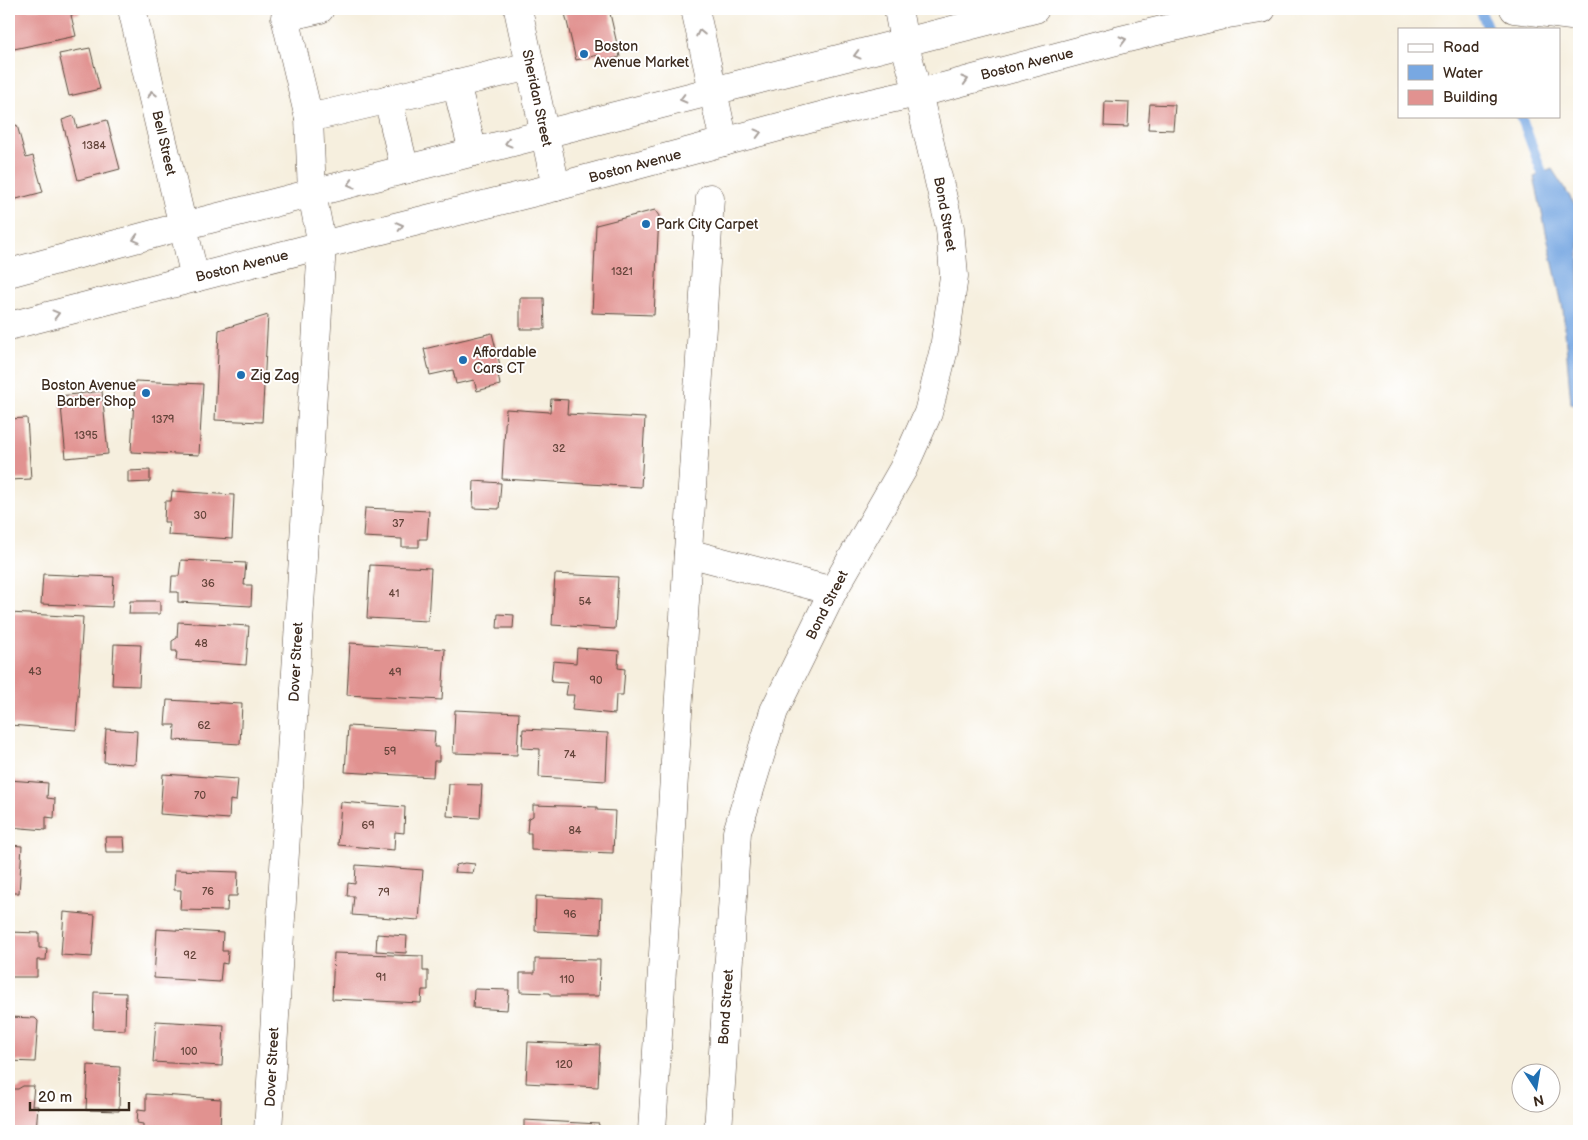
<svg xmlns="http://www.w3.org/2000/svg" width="1588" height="1140" font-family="'Balsamiq Sans',sans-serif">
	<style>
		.water { fill: #78a8e2; stroke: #5a6980 }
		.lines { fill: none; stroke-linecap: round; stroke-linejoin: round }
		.stream { stroke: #78a8e2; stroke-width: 10 }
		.building { fill: #e19290 }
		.minor-casing { stroke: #57483b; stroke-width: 29 }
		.major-casing { stroke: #57483b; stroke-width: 29 }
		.minor { stroke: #fff; stroke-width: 28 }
		.major { stroke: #fff; stroke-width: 28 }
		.oneway { stroke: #a79f9a }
		.poi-dot { fill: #1f6fb2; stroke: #fff; stroke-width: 2 }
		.labels { text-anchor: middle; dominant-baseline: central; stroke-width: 4; stroke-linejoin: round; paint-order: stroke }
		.number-label { font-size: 11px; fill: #64443a }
		.poi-label { font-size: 14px; fill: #3b2a1e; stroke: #fff; text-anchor: start }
		.street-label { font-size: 14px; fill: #3b2a1e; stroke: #fff }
	</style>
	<rect width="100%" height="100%" fill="#fff"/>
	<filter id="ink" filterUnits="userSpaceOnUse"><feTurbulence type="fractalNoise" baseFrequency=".02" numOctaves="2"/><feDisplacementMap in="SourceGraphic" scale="10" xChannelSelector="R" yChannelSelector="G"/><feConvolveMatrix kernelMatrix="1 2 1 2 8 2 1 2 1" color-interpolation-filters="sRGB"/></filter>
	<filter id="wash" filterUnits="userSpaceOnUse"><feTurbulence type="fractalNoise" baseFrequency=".0096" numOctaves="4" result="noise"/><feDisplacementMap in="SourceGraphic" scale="20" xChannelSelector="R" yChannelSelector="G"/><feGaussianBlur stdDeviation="1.12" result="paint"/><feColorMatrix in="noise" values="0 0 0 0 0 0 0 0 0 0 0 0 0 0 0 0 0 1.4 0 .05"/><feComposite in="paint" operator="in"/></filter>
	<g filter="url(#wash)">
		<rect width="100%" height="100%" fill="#f6efde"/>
		<path class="water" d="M 1552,169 L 1579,211 L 1579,411 L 1571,403 L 1563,309 L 1534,177 Z"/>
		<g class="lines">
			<g class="stream">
				<path d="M 1480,9 L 1488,29"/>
				<path d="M 1521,116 L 1547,186"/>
			</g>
		</g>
		<g id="blocks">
			<g class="building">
				<path d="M 9,9 L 79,9 L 80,13 L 71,15 L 76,36 L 14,49 L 9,27 Z"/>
				<path d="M 173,9 L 192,9 L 192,10 L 174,13 Z"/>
				<path d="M 564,9 L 609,9 L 620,57 L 600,62 L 598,55 L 576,60 Z"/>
				<path d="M 90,48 L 100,89 L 69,96 L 59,54 Z"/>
				<path d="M 1105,101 L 1129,102 L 1128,127 L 1104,126 Z"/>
				<path d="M 1150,104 L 1175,105 L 1173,130 L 1148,129 Z"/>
				<path d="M 74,116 L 77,128 L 107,120 L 120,169 L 78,180 L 62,120 Z"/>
				<path d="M 17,125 L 26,158 L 33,156 L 43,192 L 9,201 L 9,127 Z"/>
				<path d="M 655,210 L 659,216 L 654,315 L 592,313 L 596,225 Z"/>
				<path d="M 520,298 L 544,298 L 545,329 L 520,329 Z"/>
				<path d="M 268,315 L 262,422 L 215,420 L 219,330 Z"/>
				<path d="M 492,333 L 502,373 L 498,374 L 500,385 L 477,391 L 474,380 L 456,384 L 453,370 L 430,375 L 424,349 Z"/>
				<path d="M 135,381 L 203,384 L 199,455 L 131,452 Z"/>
				<path d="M 102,391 L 108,454 L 66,458 L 60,396 Z"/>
				<path d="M 551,399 L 568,400 L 567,414 L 645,418 L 641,487 L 502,479 L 506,409 L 550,412 Z"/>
				<path d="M 27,418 L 31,479 L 9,480 L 9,419 Z"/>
				<path d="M 150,470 L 150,482 L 128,483 L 128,471 Z"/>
				<path d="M 474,481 L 501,483 L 499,509 L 473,508 Z"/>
				<path d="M 172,491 L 234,495 L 232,539 L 168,535 L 169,522 L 164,522 L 165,501 L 171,501 Z"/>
				<path d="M 365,508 L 429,511 L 427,539 L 419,539 L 419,547 L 402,547 L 402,539 L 363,537 Z"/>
				<path d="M 181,560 L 246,563 L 244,585 L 252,585 L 251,606 L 178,602 L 178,592 L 171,592 L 172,576 L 179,576 Z"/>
				<path d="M 370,565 L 431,568 L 428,621 L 367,618 Z"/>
				<path d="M 43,574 L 114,577 L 112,607 L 41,604 Z"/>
				<path d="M 555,574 L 618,577 L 615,629 L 552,625 Z"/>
				<path d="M 130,601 L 160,601 L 160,614 L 129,614 Z"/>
				<path d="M 9,613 L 83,617 L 76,730 L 9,725 Z"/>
				<path d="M 498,614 L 514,615 L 513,628 L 497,628 Z"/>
				<path d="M 178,622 L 249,626 L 246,665 L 176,660 L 177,651 L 172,651 L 172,641 L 177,638 Z"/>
				<path d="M 350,643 L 445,649 L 442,700 L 347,695 Z"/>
				<path d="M 114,644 L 141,645 L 139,686 L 112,685 Z"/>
				<path d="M 577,648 L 619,651 L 618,668 L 625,669 L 623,695 L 616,695 L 615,714 L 572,710 L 574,695 L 566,695 L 568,683 L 551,682 L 553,661 L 576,663 Z"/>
				<path d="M 167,700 L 242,704 L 240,744 L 174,740 L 175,725 L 165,725 Z"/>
				<path d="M 455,710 L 519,713 L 517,755 L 453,753 Z"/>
				<path d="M 348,726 L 435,731 L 434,747 L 439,747 L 439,761 L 434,761 L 433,777 L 345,772 Z"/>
				<path d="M 106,729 L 137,731 L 135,764 L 104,762 Z"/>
				<path d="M 523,729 L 608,733 L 606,781 L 539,777 L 540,749 L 522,748 Z"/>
				<path d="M 163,774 L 238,779 L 236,801 L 230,800 L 229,819 L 160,814 Z"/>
				<path d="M 9,780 L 48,783 L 47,798 L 55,799 L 54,818 L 46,817 L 46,830 L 9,827 Z"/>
				<path d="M 449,784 L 482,785 L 480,818 L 447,816 Z"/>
				<path d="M 341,802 L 405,807 L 404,833 L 395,832 L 394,850 L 338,845 Z"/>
				<path d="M 533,805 L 597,807 L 597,810 L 615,811 L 613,853 L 531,850 L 531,833 L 527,833 L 528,819 L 533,816 Z"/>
				<path d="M 105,837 L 124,837 L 125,852 L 106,852 Z"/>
				<path d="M 9,845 L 22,846 L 19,893 L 9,893 Z"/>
				<path d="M 465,863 L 475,864 L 473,873 L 454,872 L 456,865 Z"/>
				<path d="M 356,865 L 423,870 L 419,920 L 352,915 L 354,896 L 347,896 L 348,883 L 355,884 Z"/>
				<path d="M 175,870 L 238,872 L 237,896 L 228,896 L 227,911 L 180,910 L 181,890 L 174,890 Z"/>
				<path d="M 536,896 L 602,899 L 601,934 L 535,931 Z"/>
				<path d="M 64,912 L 95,915 L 92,957 L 61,955 Z"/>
				<path d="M 157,929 L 223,933 L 222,951 L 228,951 L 227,964 L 222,963 L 220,982 L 154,978 Z"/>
				<path d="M 9,932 L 39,933 L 39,948 L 47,948 L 46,960 L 37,960 L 37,977 L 9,977 Z"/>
				<path d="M 377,934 L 407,936 L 406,953 L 376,951 Z"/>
				<path d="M 334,953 L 423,956 L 423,971 L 428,971 L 428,990 L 422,990 L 421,1003 L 332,999 Z"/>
				<path d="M 535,959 L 600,960 L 599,996 L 550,996 L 550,993 L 520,992 L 520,973 L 535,973 Z"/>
				<path d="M 474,989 L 509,990 L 507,1010 L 473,1008 Z"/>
				<path d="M 94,992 L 126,993 L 125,1030 L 93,1029 Z"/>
				<path d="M 9,1017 L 35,1018 L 38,1021 L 35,1062 L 9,1061 Z"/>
				<path d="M 156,1021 L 224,1025 L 222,1066 L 153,1062 Z"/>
				<path d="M 528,1042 L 600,1045 L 598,1087 L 526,1083 Z"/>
				<path d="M 88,1065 L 120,1067 L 119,1111 L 86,1110 Z"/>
				<path d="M 23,1086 L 34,1086 L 32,1106 L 38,1106 L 36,1131 L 9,1131 L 9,1089 L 18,1089 Z"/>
				<path d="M 146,1094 L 221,1099 L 220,1131 L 143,1131 L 143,1124 L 137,1123 L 138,1109 L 146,1110 Z"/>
				<path d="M 524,1120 L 599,1124 L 598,1131 L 524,1131 Z"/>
			</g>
		</g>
	</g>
	<g filter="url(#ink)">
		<use href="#blocks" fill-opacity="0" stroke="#57483b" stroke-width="1"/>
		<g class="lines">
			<defs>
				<g id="minor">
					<path d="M 132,9 L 195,278"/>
					<path d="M 320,9 L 285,17 L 309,118 L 530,66"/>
					<path d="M 518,9 L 556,187"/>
					<path d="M 695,9 L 713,91"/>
					<path d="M 456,83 L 473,152"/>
					<path d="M 388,99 L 405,170"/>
					<path d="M 688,553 L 833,591"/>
					<path d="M 268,1131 L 322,245 L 312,194 L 309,118"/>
					<path d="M 652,1131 L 710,198"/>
					<path d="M 718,1131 L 737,832 L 774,711 L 833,591 L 903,469 L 928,413 L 944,349 L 954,276 L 950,228 L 918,93"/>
				</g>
				<g id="major">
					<path d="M 898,9 L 904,42 L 918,93"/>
					<path d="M 1514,9 L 1579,17"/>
					<path d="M 713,91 L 724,142"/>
					<path d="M 9,273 L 183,226 L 1035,9"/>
					<path d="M 9,326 L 322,245 L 556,187 L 854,107 L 943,87 L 1116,41 L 1228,14 L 1262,9"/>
				</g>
			</defs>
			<use href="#minor" class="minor-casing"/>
			<use href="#major" class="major-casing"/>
			<use href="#minor" class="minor"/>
			<use href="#major" class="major"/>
		</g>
		<defs><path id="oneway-chevron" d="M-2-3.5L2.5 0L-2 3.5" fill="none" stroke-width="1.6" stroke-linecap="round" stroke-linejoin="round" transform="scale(1.25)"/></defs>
		<g class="oneway">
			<use href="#oneway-chevron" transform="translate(700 33) rotate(-102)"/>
			<use href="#oneway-chevron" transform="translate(1123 40) rotate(-14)"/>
			<use href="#oneway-chevron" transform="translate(857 55) rotate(165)"/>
			<use href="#oneway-chevron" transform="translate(965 80) rotate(-16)"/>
			<use href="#oneway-chevron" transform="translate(152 94) rotate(-103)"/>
			<use href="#oneway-chevron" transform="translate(683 99) rotate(166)"/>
			<use href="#oneway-chevron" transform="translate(758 133) rotate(-15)"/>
			<use href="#oneway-chevron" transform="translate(508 143) rotate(165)"/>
			<use href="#oneway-chevron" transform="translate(351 184) rotate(165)"/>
			<use href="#oneway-chevron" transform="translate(400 226) rotate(-14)"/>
			<use href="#oneway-chevron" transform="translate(136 239) rotate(165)"/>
			<use href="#oneway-chevron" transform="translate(56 314) rotate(-15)"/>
		</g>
	</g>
	<g class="poi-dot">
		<circle cx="584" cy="54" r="5"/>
		<circle cx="646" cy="224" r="5"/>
		<circle cx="463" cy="360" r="5"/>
		<circle cx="241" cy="375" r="5"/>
		<circle cx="146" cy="393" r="5"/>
	</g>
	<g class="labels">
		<g class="number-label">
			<text x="94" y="145">1384</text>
			<text x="622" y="271">1321</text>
			<text x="163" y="419">1379</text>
			<text x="86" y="435">1395</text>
			<text x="559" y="448">32</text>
			<text x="200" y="515">30</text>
			<text x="398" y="523">37</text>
			<text x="208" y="583">36</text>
			<text x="394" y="593">41</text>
			<text x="585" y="601">54</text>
			<text x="201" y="643">48</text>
			<text x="35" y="671">43</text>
			<text x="395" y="672">49</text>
			<text x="596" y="680">90</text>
			<text x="204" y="725">62</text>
			<text x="390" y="751">59</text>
			<text x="570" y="754">74</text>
			<text x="200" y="795">70</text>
			<text x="368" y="825">69</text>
			<text x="575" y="830">84</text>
			<text x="208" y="891">76</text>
			<text x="384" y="892">79</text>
			<text x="570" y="914">96</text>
			<text x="190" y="955">92</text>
			<text x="381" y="977">91</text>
			<text x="567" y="979">110</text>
			<text x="189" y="1051">100</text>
			<text x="564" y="1064">120</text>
		</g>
		<g class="poi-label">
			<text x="594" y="46">Boston<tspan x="594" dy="16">Avenue Market</tspan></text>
			<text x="656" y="224">Park City Carpet</text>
			<text x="473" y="352">Affordable<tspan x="473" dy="16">Cars CT</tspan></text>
			<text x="251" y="375">Zig Zag</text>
			<text x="136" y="385" text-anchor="end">Boston Avenue<tspan x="136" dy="16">Barber Shop</tspan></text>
		</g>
		<g class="street-label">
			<text transform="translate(1027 64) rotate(-14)">Boston Avenue</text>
			<text transform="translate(537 98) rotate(78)">Sheridan Street</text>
			<text transform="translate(164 143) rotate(77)">Bell Street</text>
			<text transform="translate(635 166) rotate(-15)">Boston Avenue</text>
			<text transform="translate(945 214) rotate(80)">Bond Street</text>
			<text transform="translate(242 266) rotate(-14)">Boston Avenue</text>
			<text transform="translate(827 605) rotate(-63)">Bond Street</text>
			<text transform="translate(296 662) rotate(-87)">Dover Street</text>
			<text transform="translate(726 1007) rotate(-86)">Bond Street</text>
			<text transform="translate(272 1067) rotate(-87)">Dover Street</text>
		</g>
	</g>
	<rect width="1588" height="1140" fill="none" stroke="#fff" stroke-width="30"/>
	<rect x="1398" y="28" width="162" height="90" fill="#ffffff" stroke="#b1aaa5"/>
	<rect x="1408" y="44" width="25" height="8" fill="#ffffff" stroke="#b1aaa5"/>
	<text x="1443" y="52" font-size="15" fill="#3b2a1e">Road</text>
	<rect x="1408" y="65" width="25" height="15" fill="#78a8e2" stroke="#b1aaa5"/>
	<text x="1443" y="78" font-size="15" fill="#3b2a1e">Water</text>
	<rect x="1408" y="90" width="25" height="15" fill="#e19290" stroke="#b1aaa5"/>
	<text x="1443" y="102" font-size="15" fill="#3b2a1e">Building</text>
	<g transform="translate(1536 1088) rotate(168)"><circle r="24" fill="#ffffff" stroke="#b1aaa5"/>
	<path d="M0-4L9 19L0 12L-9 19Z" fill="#1f6fb2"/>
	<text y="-8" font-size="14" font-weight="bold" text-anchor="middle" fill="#3b2a1e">N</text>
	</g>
	<path d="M30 1102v8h99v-8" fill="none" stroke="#3b2a1e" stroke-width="2.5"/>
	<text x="38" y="1102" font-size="15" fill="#3b2a1e" stroke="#ffffff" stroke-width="4" paint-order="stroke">20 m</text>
</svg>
